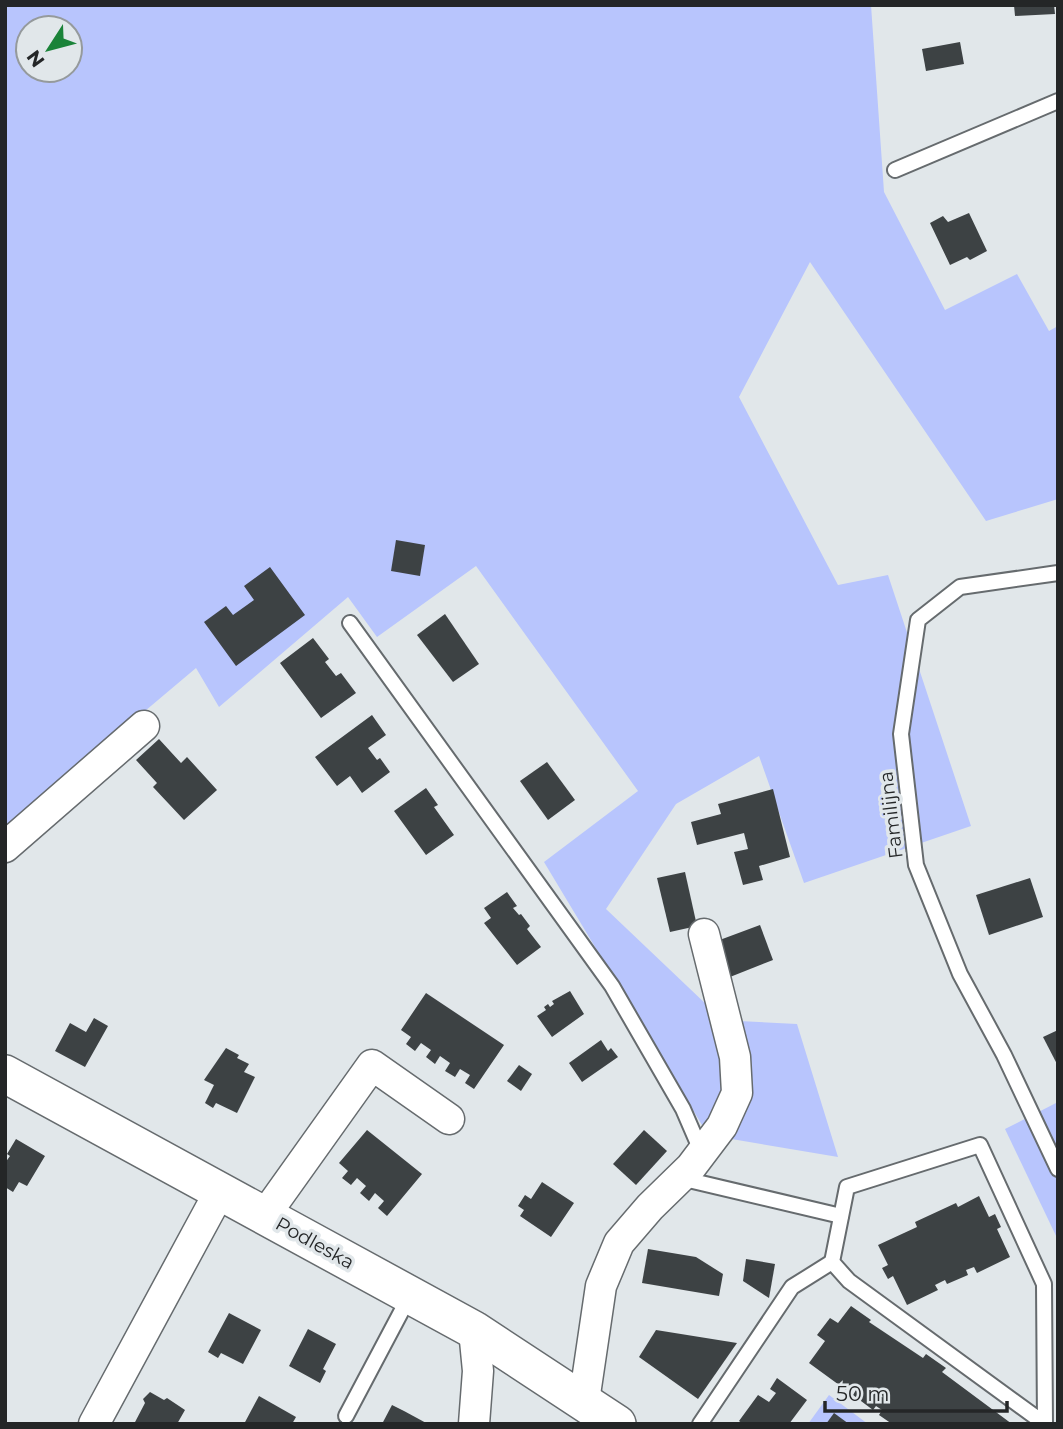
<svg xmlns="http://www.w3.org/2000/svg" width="1063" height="1429" font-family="Montserrat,sans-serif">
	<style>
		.green { fill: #b8c5fd; fill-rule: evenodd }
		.building { fill: #3d4244 }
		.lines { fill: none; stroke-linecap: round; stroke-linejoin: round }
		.service-casing { stroke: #666b6e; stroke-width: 18 }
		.minor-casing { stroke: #666b6e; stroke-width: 33 }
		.tertiary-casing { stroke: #666b6e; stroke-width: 40 }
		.service { stroke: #fff; stroke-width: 14 }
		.minor { stroke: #fff; stroke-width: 30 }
		.tertiary { stroke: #fff; stroke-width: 37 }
		.labels { text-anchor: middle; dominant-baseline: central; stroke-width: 7; stroke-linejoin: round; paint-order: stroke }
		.street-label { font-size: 19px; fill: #242627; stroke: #e1e7ea }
	</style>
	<rect width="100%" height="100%" fill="#e1e7ea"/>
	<g class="green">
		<path d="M 5,5 L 871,5 L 884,192 L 945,310 L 1017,274 L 1049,331 L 1058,326 L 1058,499 L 986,521 L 810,262 L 739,397 L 838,585 L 888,575 L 971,826 L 804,883 L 759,756 L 676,804 L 606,909 L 708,1006 L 739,1021 L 797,1024 L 838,1157 L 708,1135 L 544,862 L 638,791 L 476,566 L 377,637 L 348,597 L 219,707 L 196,668 L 5,829 ZM 28,28 L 70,28 L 70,70 L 28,70 Z"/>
		<path d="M 1058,1102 L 1058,1240 L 1005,1129 Z"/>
		<path d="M 829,1395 L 868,1424 L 808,1424 Z"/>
	</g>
	<g class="building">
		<path d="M 1014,5 L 1054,5 L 1055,14 L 1015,16 Z"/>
		<path d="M 960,42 L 964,64 L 926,71 L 922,49 Z"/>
		<path d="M 969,213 L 987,251 L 970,260 L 967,257 L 950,265 L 930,223 L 943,216 L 948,222 Z"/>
		<path d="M 396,540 L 425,545 L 420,576 L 391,571 Z"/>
		<path d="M 270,567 L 305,615 L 236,666 L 204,622 L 226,606 L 233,615 L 254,600 L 244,586 Z"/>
		<path d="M 445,614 L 479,664 L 453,682 L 417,635 Z"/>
		<path d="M 313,638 L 329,659 L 325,662 L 336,676 L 341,673 L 356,693 L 321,718 L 280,663 Z"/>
		<path d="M 372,715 L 386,735 L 368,748 L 377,760 L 380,758 L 390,772 L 362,793 L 350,776 L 337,786 L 315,757 Z"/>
		<path d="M 159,739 L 181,763 L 187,757 L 217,790 L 184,820 L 153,787 L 157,783 L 136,760 Z"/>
		<path d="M 547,762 L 575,800 L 548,820 L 520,781 Z"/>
		<path d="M 426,788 L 438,805 L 434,807 L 454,835 L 426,855 L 394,811 Z"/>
		<path d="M 773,789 L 790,857 L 759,866 L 763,880 L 743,885 L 734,852 L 748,849 L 744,833 L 697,845 L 691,822 L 721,814 L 718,804 Z"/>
		<path d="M 685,872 L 697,926 L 670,932 L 657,878 Z"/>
		<path d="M 1030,878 L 1043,917 L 989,935 L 976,895 Z"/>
		<path d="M 507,892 L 517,906 L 513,908 L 519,915 L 521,914 L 530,926 L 527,929 L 541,947 L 517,965 L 484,923 L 491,918 L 484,908 Z"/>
		<path d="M 760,925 L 773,960 L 730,977 L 717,941 Z"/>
		<path d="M 570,991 L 584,1014 L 552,1037 L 537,1016 L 546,1010 L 544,1007 L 548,1004 L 550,1007 L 554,1004 L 552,1001 Z"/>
		<path d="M 426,993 L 504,1045 L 474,1089 L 465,1083 L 470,1075 L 460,1069 L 455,1077 L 445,1071 L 450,1063 L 440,1056 L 435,1064 L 426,1057 L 431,1050 L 421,1043 L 415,1051 L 406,1044 L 411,1037 L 401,1030 Z"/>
		<path d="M 94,1018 L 108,1026 L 85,1067 L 55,1051 L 70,1023 L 86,1032 Z"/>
		<path d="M 1058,1030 L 1058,1066 L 1043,1037 Z"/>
		<path d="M 601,1040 L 608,1051 L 611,1048 L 618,1057 L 582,1082 L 569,1063 Z"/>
		<path d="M 226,1048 L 239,1055 L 237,1058 L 249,1064 L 244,1072 L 255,1077 L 237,1113 L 216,1103 L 213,1108 L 205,1103 L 214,1085 L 204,1080 Z"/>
		<path d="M 519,1065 L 532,1074 L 521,1091 L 507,1081 Z"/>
		<path d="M 367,1130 L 422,1174 L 387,1216 L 378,1208 L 384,1201 L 375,1193 L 369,1201 L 360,1193 L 366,1186 L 357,1178 L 351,1185 L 342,1178 L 348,1171 L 339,1163 Z"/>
		<path d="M 644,1130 L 667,1151 L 636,1185 L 613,1164 Z"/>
		<path d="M 16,1139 L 45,1156 L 27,1186 L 19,1182 L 13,1192 L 5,1187 L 5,1163 L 10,1156 L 7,1154 Z"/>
		<path d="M 542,1182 L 574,1203 L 551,1237 L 520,1216 L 524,1210 L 518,1206 L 525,1195 L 531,1199 Z"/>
		<path d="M 979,1196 L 989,1217 L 995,1214 L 1001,1227 L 997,1229 L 1010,1257 L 977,1273 L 974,1267 L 966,1270 L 968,1275 L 947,1284 L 945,1280 L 935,1285 L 938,1290 L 907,1305 L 893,1276 L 888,1279 L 882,1268 L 888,1265 L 878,1245 L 917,1227 L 915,1222 L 956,1203 L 958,1207 Z"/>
		<path d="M 648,1249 L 696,1257 L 723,1274 L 719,1296 L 642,1283 Z"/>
		<path d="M 746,1259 L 775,1264 L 769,1298 L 743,1281 Z"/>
		<path d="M 851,1306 L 871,1320 L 869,1322 L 923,1358 L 926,1354 L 946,1368 L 942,1372 L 1012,1424 L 892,1424 L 879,1415 L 882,1410 L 876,1406 L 873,1410 L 853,1395 L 856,1390 L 849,1385 L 846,1390 L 809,1363 L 825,1341 L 817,1335 L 830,1318 L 838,1323 Z"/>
		<path d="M 229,1313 L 261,1330 L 243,1364 L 221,1353 L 218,1358 L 208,1352 Z"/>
		<path d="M 308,1329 L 336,1344 L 323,1369 L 326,1371 L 320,1383 L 289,1366 Z"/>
		<path d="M 656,1330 L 737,1343 L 698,1399 L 639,1357 Z"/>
		<path d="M 777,1378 L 807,1400 L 789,1424 L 743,1424 L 739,1421 L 758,1395 L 769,1402 L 776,1393 L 770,1389 Z"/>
		<path d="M 150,1392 L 164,1400 L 167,1398 L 185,1410 L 177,1424 L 134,1424 L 145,1403 L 143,1399 Z"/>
		<path d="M 259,1396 L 296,1417 L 292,1424 L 244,1424 Z"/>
		<path d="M 392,1405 L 404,1411 L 428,1424 L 382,1424 Z"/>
		<path d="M 834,1413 L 849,1424 L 826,1424 Z"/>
	</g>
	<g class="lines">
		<defs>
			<g id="service">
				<path d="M 895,170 L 1058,101"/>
				<path d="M 1058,573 L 960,587 L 918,620 L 901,734 L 916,865 L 960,974 L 1004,1055 L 1058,1169"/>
				<path d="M 350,623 L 612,986 L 683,1109 L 702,1153"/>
				<path d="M 680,1178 L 841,1216"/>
				<path d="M 346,1416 L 409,1297"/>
				<path d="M 700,1424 L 792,1287 L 832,1262"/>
				<path d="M 1045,1424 L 849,1281 L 832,1262 L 847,1187 L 980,1145 L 1044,1284 L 1045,1424"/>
			</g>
			<g id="minor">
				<path d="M 5,847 L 144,726"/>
				<path d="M 265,1215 L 372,1065 L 449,1119"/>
				<path d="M 474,1330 L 478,1371 L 474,1424"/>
				<path d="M 584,1401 L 601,1286 L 619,1243 L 650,1207 L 691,1167 L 722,1126 L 737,1093 L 735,1057 L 704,934"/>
				<path d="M 94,1424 L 213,1204 L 222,1192"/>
			</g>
			<path id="tertiary" d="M 5,1074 L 474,1330 L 617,1424"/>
		</defs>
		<use href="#service" class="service-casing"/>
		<use href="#minor" class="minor-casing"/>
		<use href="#tertiary" class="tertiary-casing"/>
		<use href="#service" class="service"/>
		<use href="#minor" class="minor"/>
		<use href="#tertiary" class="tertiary"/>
	</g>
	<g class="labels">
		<g class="street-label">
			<text transform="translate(891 815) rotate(-97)">Familijna</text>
			<text transform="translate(315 1243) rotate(29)">Podleska</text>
		</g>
	</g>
	<rect width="1063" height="1429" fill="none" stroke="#242627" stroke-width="14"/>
	<g transform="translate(49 49) rotate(234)"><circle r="33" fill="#e1e7ea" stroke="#959a9c" stroke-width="2"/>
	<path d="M0-5L12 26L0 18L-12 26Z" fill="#1a8339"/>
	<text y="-10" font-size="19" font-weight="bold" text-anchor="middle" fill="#242627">N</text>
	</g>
	<path d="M825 1401v10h182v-10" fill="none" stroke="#242627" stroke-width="3.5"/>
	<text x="836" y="1401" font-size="21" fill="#242627" stroke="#e1e7ea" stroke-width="5" paint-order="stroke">50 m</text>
</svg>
